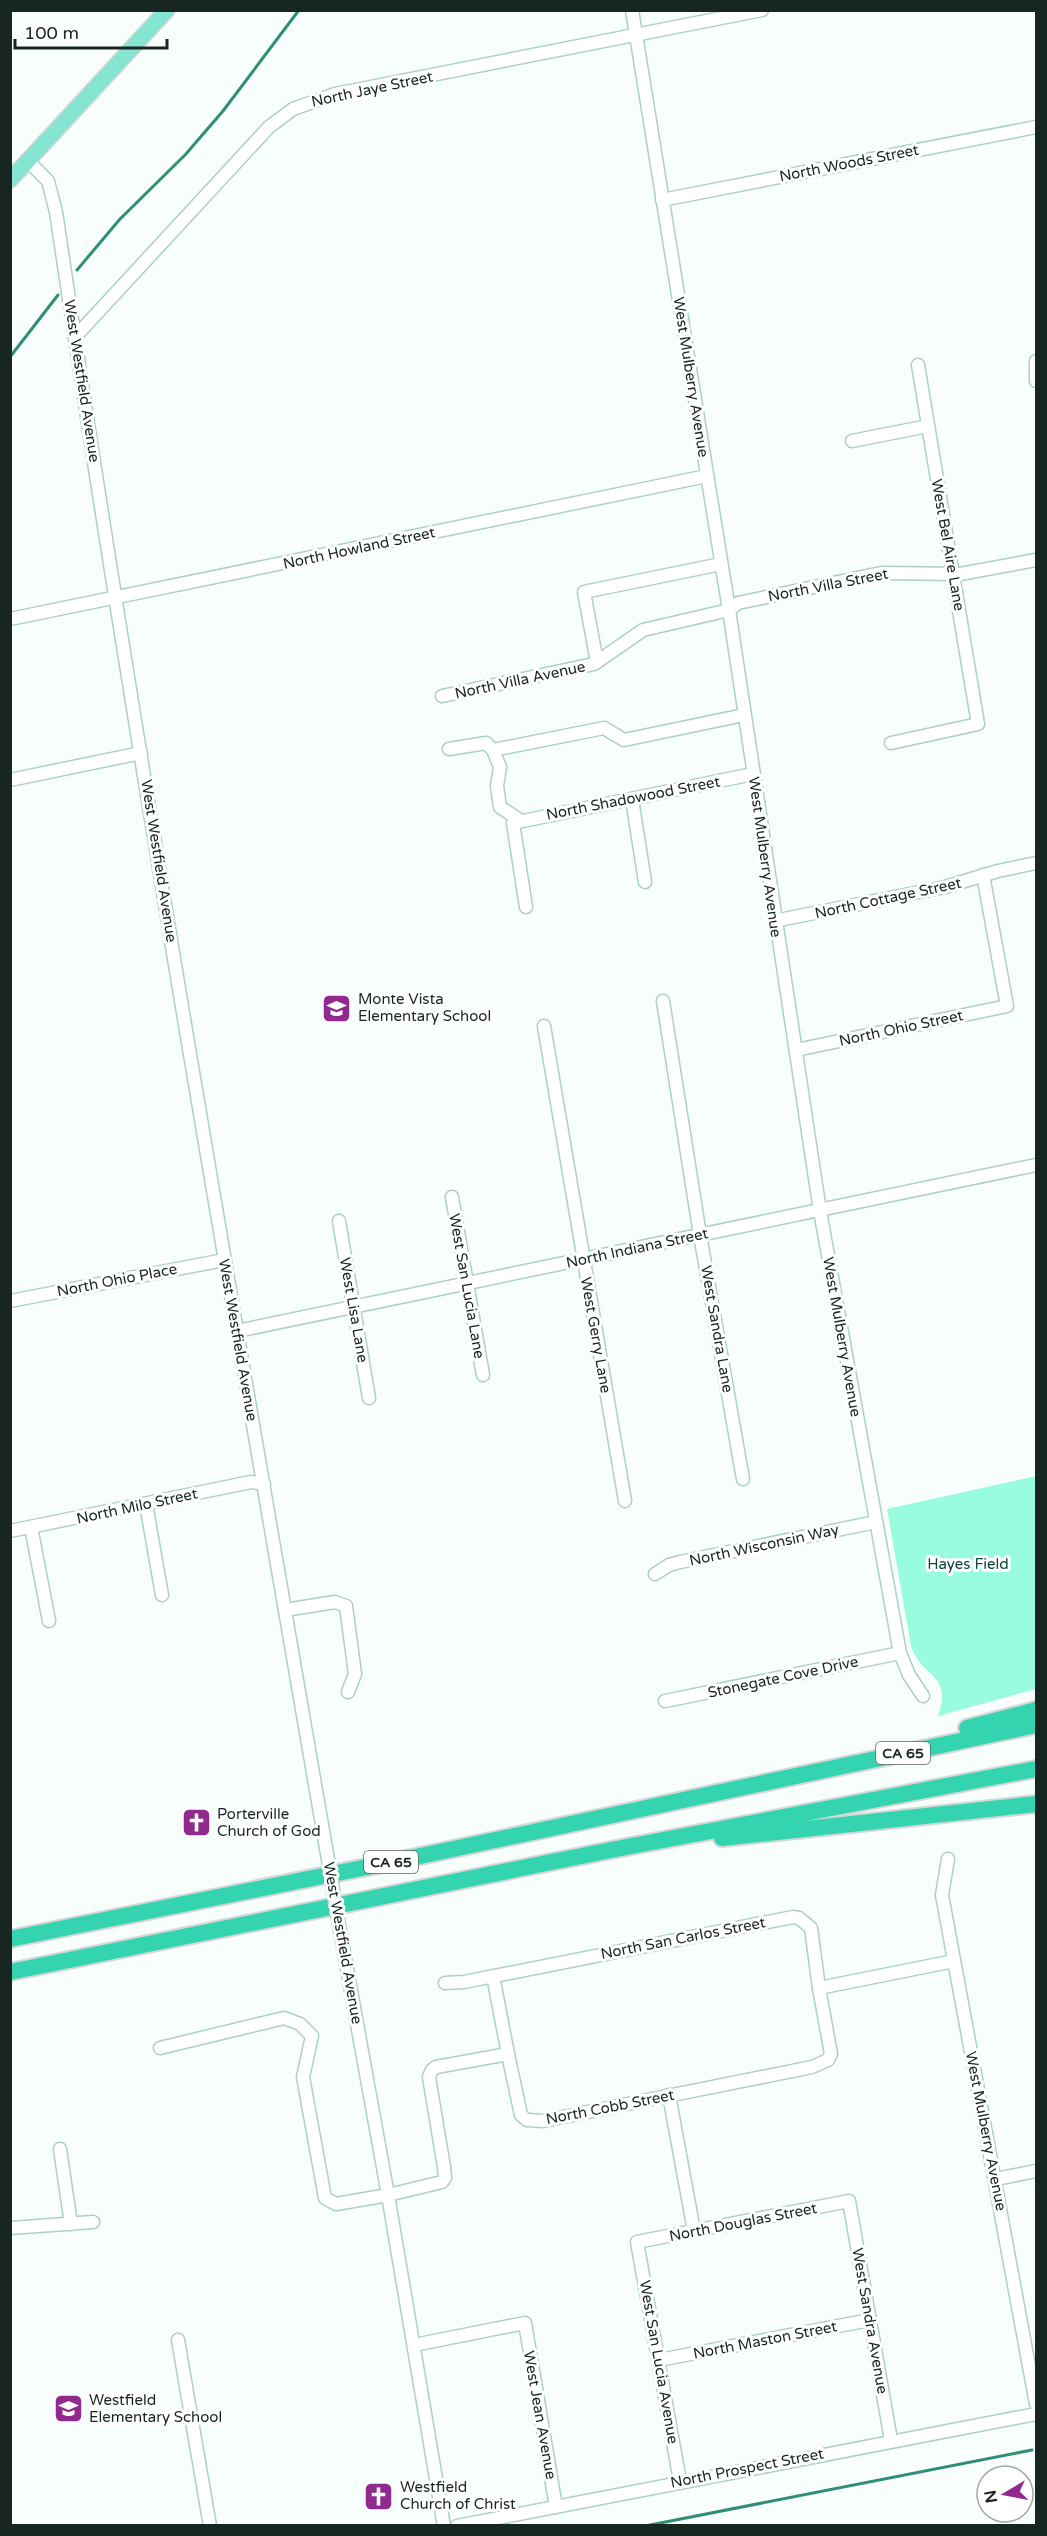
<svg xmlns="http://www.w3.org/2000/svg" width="1047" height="2536" font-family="'Varela Round',sans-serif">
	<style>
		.green { fill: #99fce0 }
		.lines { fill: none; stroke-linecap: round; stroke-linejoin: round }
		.stream { stroke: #308e77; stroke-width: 3 }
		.minor-casing { stroke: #add0c4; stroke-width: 15 }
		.major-casing { stroke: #d5d8d7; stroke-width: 18 }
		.highway-casing { stroke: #d5d8d7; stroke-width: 20 }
		.minor { stroke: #fff; stroke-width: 12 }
		.major { stroke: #86e5d0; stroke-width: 15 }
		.highway { stroke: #35d4b1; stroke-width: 16 }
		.minor-bridge-casing { stroke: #add0c4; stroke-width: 15; stroke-linecap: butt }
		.minor-bridge { stroke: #fff; stroke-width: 12 }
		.labels { text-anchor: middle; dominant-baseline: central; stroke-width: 6; stroke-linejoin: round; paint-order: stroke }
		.shield { fill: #fff; stroke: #5d6764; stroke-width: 1.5 }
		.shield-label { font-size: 14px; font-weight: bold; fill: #182621 }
		.street-label { font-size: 15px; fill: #182621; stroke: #fff }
		.poi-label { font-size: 15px; fill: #182621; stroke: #fff; text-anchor: start }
		.park-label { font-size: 15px; fill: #104539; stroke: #fff }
	</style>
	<rect width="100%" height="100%" fill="#f7fefb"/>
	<path class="green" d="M 1036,1476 L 1036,1689 L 938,1716 C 953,1673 922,1679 911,1646 L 887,1509 Z"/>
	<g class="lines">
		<g class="stream">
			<path d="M 77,270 L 120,219 L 185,155 L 223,111 L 299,10"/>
			<path d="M 10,357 L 58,295"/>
			<path d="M 645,2526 L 1032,2450"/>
		</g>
		<defs>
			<g id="minor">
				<path d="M 632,10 L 729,610 L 820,1211 L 900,1653 L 909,1675 L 923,1696"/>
				<path d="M 28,161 L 48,181 L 56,212 C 137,759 232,1304 326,1848"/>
				<path d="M 662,200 L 1036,127"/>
				<path d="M 75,337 L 269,127 L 293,109 L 335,94 L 762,10"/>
				<path d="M 1036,361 L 1036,381"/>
				<path d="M 852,441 L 928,426"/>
				<path d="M 10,619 L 707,476"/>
				<path d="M 597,662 L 584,592 L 721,564"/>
				<path d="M 442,696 L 594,664 L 643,630 L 729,610 L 738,603 L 881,573 L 960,574 L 1036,560"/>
				<path d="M 891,743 L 978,724 L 918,365"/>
				<path d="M 449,749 L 486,743 L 493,750 L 604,728 L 624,740 L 744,715"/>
				<path d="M 493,750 L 500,767 L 497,786 L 500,807 L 521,821"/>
				<path d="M 10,780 L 141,753"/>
				<path d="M 632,799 L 645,882"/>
				<path d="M 526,907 L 513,823 L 753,774"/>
				<path d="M 774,921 L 945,887 L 998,871 L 1036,863"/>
				<path d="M 663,1001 L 700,1235 L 743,1479"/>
				<path d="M 544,1026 L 625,1501"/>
				<path d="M 796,1050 L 1007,1006 L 983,875"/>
				<path d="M 452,1197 L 483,1375"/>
				<path d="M 339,1221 L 369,1398"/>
				<path d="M 10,1301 L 224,1260"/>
				<path d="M 237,1331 L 1036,1165"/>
				<path d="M 146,1504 L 162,1595"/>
				<path d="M 31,1527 L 49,1621"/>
				<path d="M 10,1531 L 251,1482 L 264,1484"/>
				<path d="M 655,1574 L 669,1565 L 680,1562 L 876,1522"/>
				<path d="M 285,1610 L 335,1602 L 346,1606 L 355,1674 L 348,1692"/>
				<path d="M 665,1701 L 900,1653"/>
				<path d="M 948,1859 L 942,1895 L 1036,2404"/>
				<path d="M 340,1930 L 388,2195 L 444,2526"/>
				<path d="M 493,1976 L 508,2054"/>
				<path d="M 445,1983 L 464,1982 L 793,1917 L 799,1918 L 811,1928 L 819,1988"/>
				<path d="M 160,2048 L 284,2018 L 300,2024 L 312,2036 L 303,2077 L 325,2198 L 336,2204 L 388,2195 L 442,2182 L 445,2178 L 444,2167 L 429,2077 L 432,2070 L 436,2067 L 508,2054 L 521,2115 L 527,2120 L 543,2121 L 812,2067 L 828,2060 L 831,2054 L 819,1988 L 954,1961"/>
				<path d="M 669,2095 L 694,2231"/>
				<path d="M 60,2149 L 71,2224"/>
				<path d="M 996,2179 L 1036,2171"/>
				<path d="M 10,2228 L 93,2222"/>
				<path d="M 178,2340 L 210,2526"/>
				<path d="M 414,2345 L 525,2323 L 556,2507"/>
				<path d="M 659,2360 L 870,2320"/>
				<path d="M 680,2481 L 637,2242 L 849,2201 L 891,2440"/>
				<path d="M 457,2526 L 1036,2414"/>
			</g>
			<path id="major" d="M 10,180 L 167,10"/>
			<g id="highway">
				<path d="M 967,1728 L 1036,1710"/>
				<path d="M 722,1838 L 1036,1804"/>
				<path d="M 10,1939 L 392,1862 L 1036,1725"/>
				<path d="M 10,1972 L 616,1849 L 1036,1769"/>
			</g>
		</defs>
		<use href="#minor" class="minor-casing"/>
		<use href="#major" class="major-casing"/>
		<use href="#highway" class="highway-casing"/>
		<use href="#minor" class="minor"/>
		<use href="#major" class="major"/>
		<use href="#highway" class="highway"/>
		<defs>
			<path id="minor-bridge" d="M 326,1848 L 340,1930"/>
		</defs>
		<use href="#minor-bridge" class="minor-bridge-casing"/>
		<use href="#minor-bridge" class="minor-bridge"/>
	</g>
	<defs>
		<symbol id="school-square" viewBox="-11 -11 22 22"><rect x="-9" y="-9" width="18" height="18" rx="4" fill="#912a8f" stroke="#fff"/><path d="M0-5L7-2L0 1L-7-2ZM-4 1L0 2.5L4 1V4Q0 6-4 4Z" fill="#fff"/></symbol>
		<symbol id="church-square" viewBox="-11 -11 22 22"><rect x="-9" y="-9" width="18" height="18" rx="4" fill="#912a8f" stroke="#fff"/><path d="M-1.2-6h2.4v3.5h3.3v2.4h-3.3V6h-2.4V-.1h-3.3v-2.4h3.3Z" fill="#fff"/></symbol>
	</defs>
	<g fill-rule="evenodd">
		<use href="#school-square" x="320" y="992" width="33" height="33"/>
		<use href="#church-square" x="180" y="1806" width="33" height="33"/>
		<use href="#school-square" x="52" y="2392" width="33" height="33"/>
		<use href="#church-square" x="362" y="2480" width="33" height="33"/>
	</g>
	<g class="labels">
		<g class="shield">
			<rect x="876" y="1742" width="54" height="22" rx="4.5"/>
			<rect x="364" y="1851" width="54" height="22" rx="4.5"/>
		</g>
		<g class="shield-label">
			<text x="903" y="1753">CA 65</text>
			<text x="391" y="1862">CA 65</text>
		</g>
		<g class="street-label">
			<text transform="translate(372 89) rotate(-12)">North Jaye Street</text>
			<text transform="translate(849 163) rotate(-11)">North Woods Street</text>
			<text transform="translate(691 377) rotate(81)">West Mulberry Avenue</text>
			<text transform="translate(82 381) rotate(81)">West Westfield Avenue</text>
			<text transform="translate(948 545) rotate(80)">West Bel Aire Lane</text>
			<text transform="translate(359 548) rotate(-12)">North Howland Street</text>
			<text transform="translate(828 585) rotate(-11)">North Villa Street</text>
			<text transform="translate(520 680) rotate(-12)">North Villa Avenue</text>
			<text transform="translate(633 798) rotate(-11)">North Shadowood Street</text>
			<text transform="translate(765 857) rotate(82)">West Mulberry Avenue</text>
			<text transform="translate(159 861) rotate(81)">West Westfield Avenue</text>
			<text transform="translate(888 898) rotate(-12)">North Cottage Street</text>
			<text transform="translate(901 1028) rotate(-12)">North Ohio Street</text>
			<text transform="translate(637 1248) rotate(-12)">North Indiana Street</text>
			<text transform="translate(117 1280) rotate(-11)">North Ohio Place</text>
			<text transform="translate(467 1286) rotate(80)">West San Lucia Lane</text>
			<text transform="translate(354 1310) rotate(80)">West Lisa Lane</text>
			<text transform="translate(717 1329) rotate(80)">West Sandra Lane</text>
			<text transform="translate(596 1335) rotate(80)">West Gerry Lane</text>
			<text transform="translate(842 1337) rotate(80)">West Mulberry Avenue</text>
			<text transform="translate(238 1340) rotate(80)">West Westfield Avenue</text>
			<text transform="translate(137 1506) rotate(-12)">North Milo Street</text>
			<text transform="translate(764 1545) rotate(-12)">North Wisconsin Way</text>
			<text transform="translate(783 1677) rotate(-12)">Stonegate Cove Drive</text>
			<text transform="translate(683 1938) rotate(-11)">North San Carlos Street</text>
			<text transform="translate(343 1943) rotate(80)">West Westfield Avenue</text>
			<text transform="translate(610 2107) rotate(-11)">North Cobb Street</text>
			<text transform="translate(986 2131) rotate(79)">West Mulberry Avenue</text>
			<text transform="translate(743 2222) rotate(-11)">North Douglas Street</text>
			<text transform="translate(870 2321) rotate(80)">West Sandra Avenue</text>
			<text transform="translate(765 2340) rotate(-11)">North Maston Street</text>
			<text transform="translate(659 2362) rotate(80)">West San Lucia Avenue</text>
			<text transform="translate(540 2415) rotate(80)">West Jean Avenue</text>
			<text transform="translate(747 2468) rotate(-11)">North Prospect Street</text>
		</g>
		<g class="poi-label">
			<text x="358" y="999">Monte Vista<tspan x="358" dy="17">Elementary School</tspan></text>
			<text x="217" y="1814">Porterville<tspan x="217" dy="17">Church of God</tspan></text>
			<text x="89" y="2400">Westfield<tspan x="89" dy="17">Elementary School</tspan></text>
			<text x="400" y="2487">Westfield<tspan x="400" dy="17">Church of Christ</tspan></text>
		</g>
		<g class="park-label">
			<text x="968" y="1564">Hayes Field</text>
		</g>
	</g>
	<rect width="1047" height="2536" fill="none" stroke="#182621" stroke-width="24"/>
	<g transform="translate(1005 2494) rotate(260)"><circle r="28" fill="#ffffff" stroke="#a3a8a6" stroke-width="1.5"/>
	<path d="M0-4.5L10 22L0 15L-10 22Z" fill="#912a8f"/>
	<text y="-9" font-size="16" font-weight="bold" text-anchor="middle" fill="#182621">N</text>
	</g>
	<path d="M15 39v9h152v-9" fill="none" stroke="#182621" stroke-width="3"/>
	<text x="24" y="39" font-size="18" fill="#182621" stroke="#ffffff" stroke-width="4.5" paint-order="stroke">100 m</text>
</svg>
